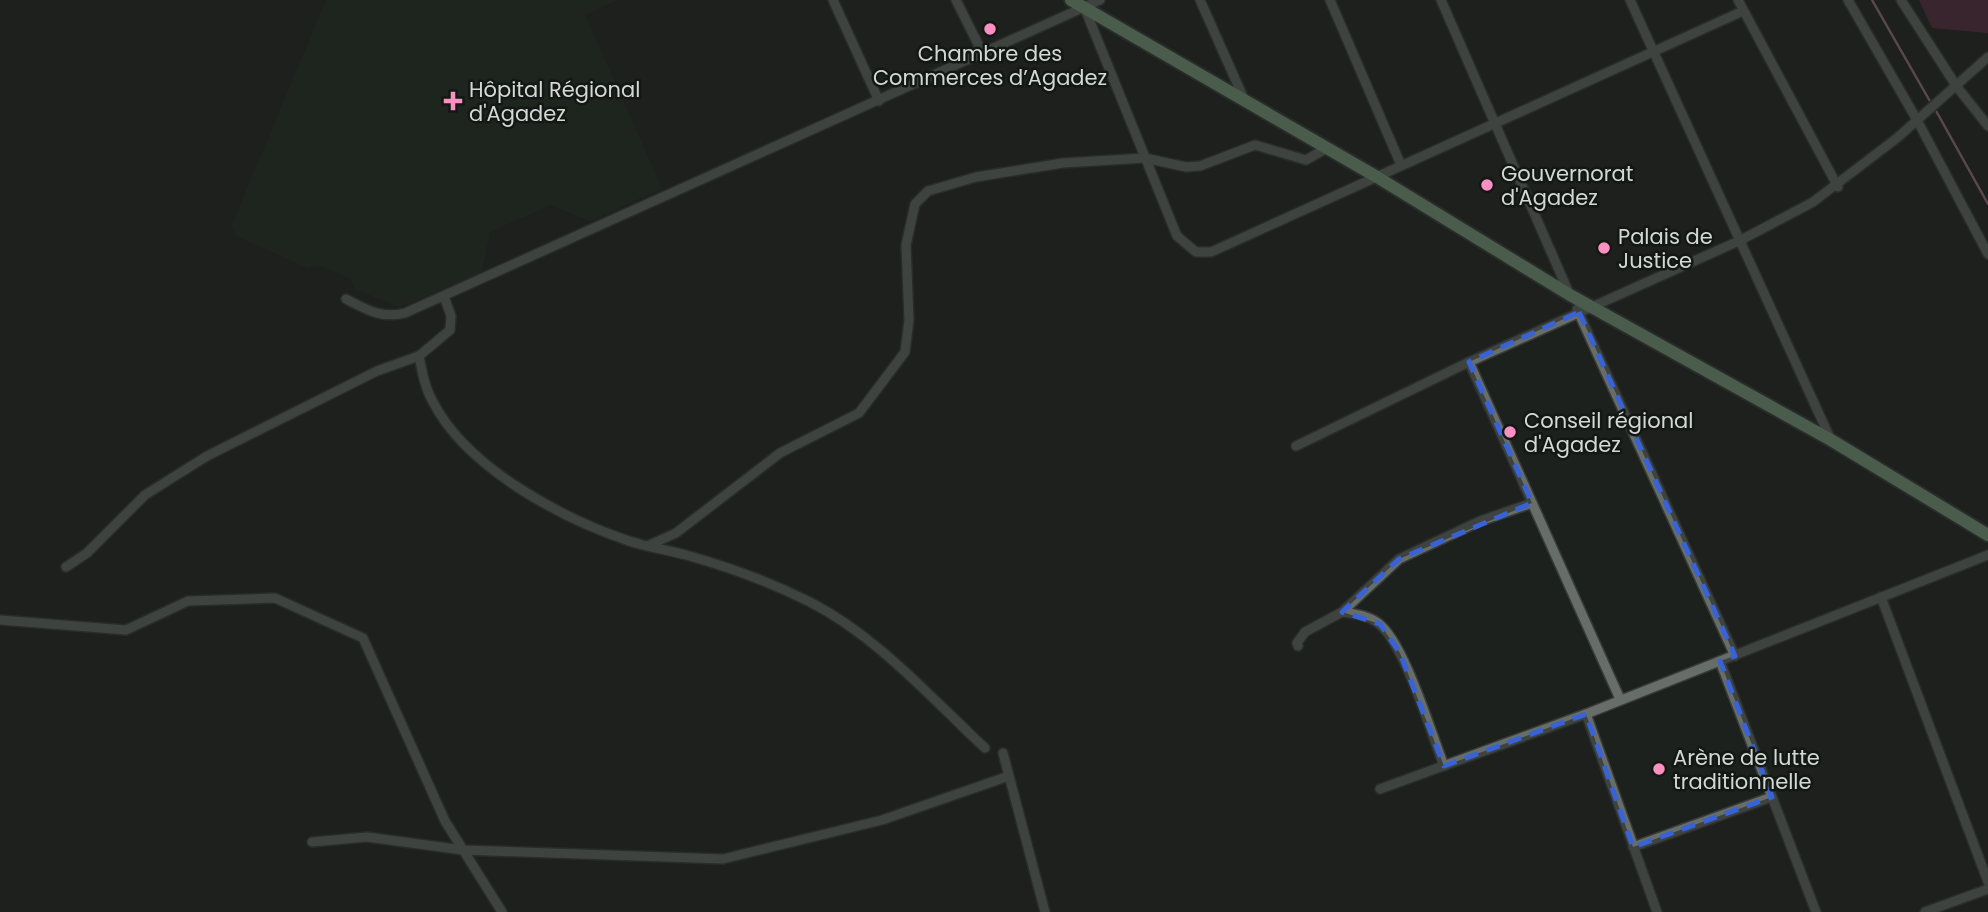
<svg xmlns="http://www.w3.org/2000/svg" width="1988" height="912" font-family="Poppins,sans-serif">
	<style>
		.built { fill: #212b23 }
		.green { fill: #5c2a42 }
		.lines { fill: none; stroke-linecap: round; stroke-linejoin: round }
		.stream { stroke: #a2768b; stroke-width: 2.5 }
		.minor-casing { stroke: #383c39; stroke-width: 12 }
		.major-casing { stroke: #383c39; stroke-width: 16 }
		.minor { stroke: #676d68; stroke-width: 9 }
		.major { stroke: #80a788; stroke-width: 12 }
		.marked { fill: none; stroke: #3863d8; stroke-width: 5; stroke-dasharray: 14 9; stroke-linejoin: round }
		.poi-dot { fill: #fc8fc2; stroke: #131814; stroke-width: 2.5 }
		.labels { text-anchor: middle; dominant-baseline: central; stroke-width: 5; stroke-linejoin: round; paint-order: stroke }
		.poi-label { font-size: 21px; fill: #d4d7d5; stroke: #131814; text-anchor: start }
	</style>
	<rect width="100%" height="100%" fill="#1d211e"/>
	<path class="built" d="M 326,0 L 617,0 L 585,15 L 662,188 L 591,221 L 550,205 L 490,232 L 481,273 L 399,307 L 355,289 L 350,278 L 318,265 L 308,268 L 236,236 L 232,225 Z"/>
	<path class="green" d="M 1919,0 L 1988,0 L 1988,33 L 1932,28 Z"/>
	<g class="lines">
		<g class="stream">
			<path d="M 1872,0 L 1931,103"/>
			<path d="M 1935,109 L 1988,204"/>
		</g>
		<defs>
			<g id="minor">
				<path d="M 833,0 L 879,101"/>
				<path d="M 956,0 L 983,54"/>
				<path d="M 1200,0 L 1244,99"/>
				<path d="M 1330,0 L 1401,165"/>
				<path d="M 1441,0 L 1569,293"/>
				<path d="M 1630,0 L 1831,440"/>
				<path d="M 1738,0 L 1838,187"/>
				<path d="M 1848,0 L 1917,120 L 1988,254"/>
				<path d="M 1901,0 L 1957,87 L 1988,126"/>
				<path d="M 1085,9 L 1177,236 L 1196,252 L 1211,252 L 1743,11"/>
				<path d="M 444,296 L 451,316 L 450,330 L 419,356 C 422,372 425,388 433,402 C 467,468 561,518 629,541 C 647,547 667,550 686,555 C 729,567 770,582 810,602 C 878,637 930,697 985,748"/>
				<path d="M 346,299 C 367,310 382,319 405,313 L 1100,0"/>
				<path d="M 1577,309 L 1735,656"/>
				<path d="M 1469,362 L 1620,699"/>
				<path d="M 1296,446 L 1469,362 L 1741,240 L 1813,202 L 1897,138 L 1988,57"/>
				<path d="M 647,546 L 676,533 L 780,453 L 859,413 L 905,352 L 909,320 L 906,245 L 915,204 L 928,191 L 976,177 L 1063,163 L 1145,158 L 1186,167 L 1200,166 L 1255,145 L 1306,160 L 1327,148"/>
				<path d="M 66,567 L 87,553 L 145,495 L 207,456 L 377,371 L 419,356"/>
				<path d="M 1881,597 L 1988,882"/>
				<path d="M 1342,612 C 1355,614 1367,615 1378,623 C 1404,642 1431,733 1444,766"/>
				<path d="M 0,620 L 126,630 L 188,601 L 275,598 L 363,638 L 445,821 L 502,912"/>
				<path d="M 1298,646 L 1297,643 L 1305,632 L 1342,612 L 1399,559 L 1480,521 L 1532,503"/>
				<path d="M 1720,661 L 1816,912"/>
				<path d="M 1586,714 L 1657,912"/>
				<path d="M 1003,753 L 1045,912"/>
				<path d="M 1380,789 L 1586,714 L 1988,555"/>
				<path d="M 312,842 L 367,837 L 463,850 L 723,859 L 882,820 L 1009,776"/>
				<path d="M 1633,847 L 1772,797"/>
				<path d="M 1925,912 L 1988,889"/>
			</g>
			<path id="major" d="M 1071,0 L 1377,177 L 1570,295 L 1831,440 L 1988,535"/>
		</defs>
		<use href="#minor" class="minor-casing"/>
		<use href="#major" class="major-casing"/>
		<use href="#minor" class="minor"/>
		<use href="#major" class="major"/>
	</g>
	<path d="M0 0H1988V912H0ZM 1579,312 L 1735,656 L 1720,661 L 1772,797 L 1633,847 L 1586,714 L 1444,766 L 1400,653 L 1380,624 L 1342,612 L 1399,559 L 1532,503 L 1469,362 Z" fill="#1d211e" fill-opacity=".55" fill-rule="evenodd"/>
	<path class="marked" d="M 1579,312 L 1735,656 L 1720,661 L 1772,797 L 1633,847 L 1586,714 L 1444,766 L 1400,653 L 1380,624 L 1342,612 L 1399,559 L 1532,503 L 1469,362 Z"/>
	<g class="poi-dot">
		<circle cx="990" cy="29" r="7"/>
		<path d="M449.5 90.5h7v7h7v7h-7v7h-7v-7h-7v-7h7z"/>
		<circle cx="1487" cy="185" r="7"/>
		<circle cx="1604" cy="248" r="7"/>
		<circle cx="1510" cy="432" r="7"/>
		<circle cx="1659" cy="769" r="7"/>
	</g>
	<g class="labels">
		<g class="poi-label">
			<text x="990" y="53" text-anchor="middle">Chambre des<tspan x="990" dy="24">Commerces d’Agadez</tspan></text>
			<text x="469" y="89">Hôpital Régional<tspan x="469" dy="24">d'Agadez</tspan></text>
			<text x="1501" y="173">Gouvernorat<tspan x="1501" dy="24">d'Agadez</tspan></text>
			<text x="1618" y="236">Palais de<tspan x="1618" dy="24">Justice</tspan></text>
			<text x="1524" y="420">Conseil régional<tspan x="1524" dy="24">d'Agadez</tspan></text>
			<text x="1673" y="757">Arène de lutte<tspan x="1673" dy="24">traditionnelle</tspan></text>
		</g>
	</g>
</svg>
